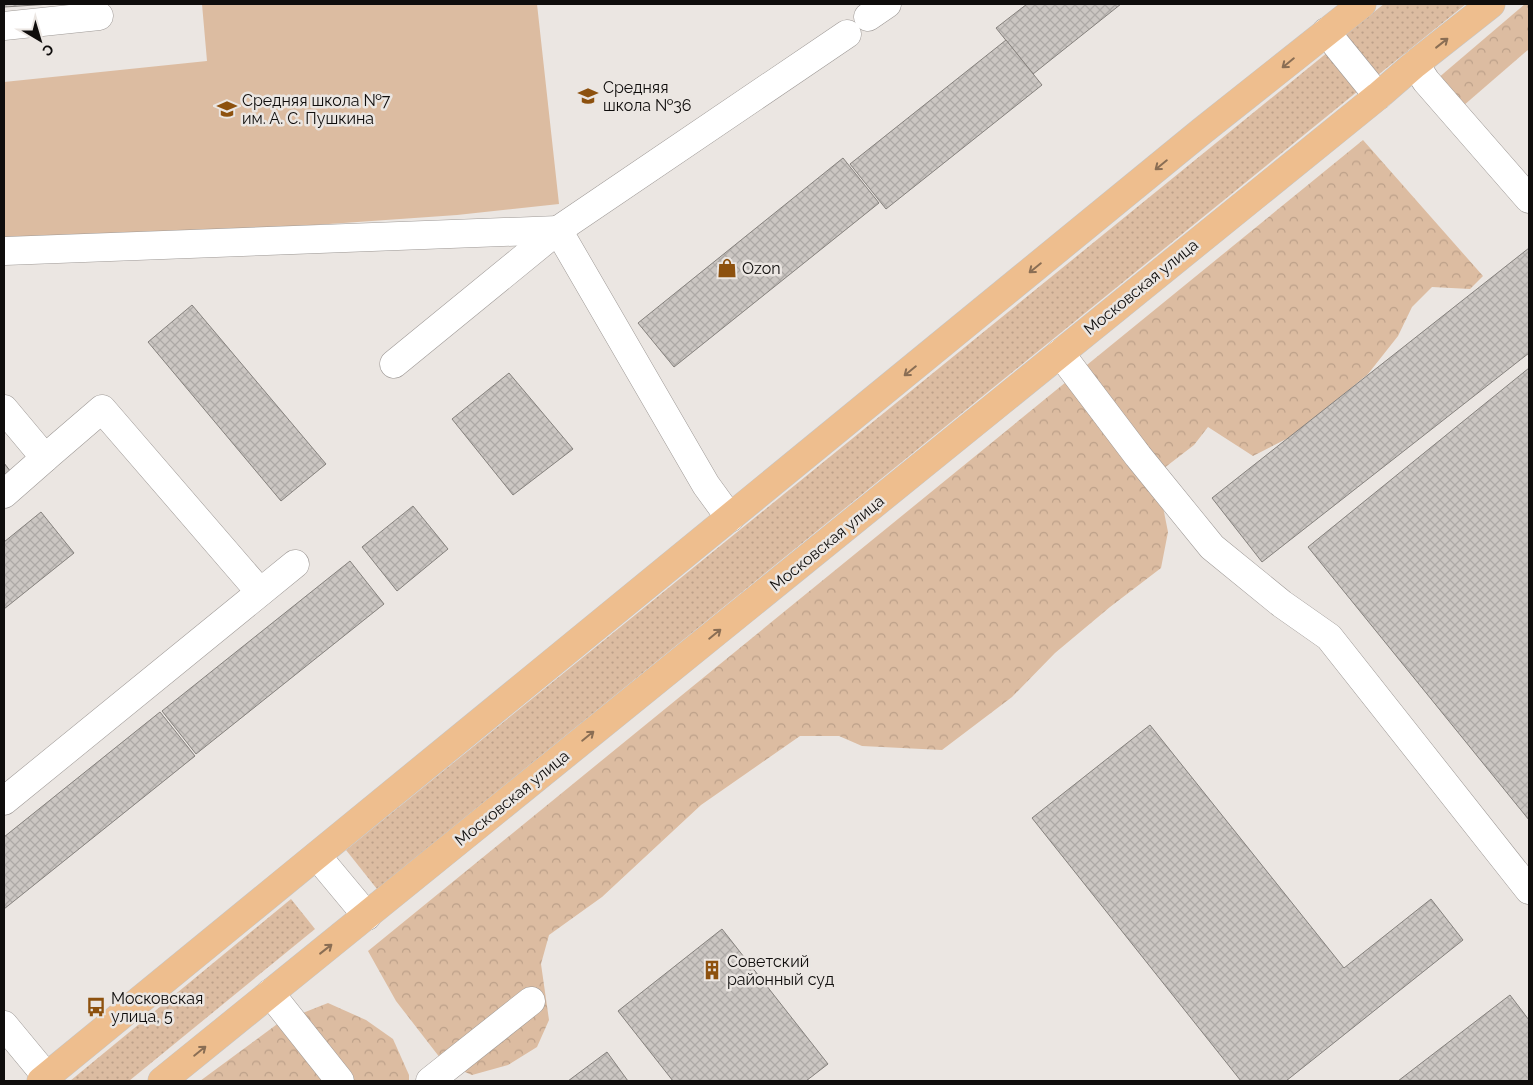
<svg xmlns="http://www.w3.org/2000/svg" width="1533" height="1085" font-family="Raleway,sans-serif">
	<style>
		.grass { fill: url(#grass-dots) }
		.forest { fill: url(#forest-crowns) }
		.pitch { fill: #dcbca1 }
		.building { fill: url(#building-cross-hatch); stroke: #85817d }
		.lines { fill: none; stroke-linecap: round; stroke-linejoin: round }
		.minor-casing { stroke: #9e9996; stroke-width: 29 }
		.major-casing { stroke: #c5c5c5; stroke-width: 29 }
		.minor { stroke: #fff; stroke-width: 28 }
		.major { stroke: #eebe8e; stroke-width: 28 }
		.oneway { stroke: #8a6e54 }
		.labels { text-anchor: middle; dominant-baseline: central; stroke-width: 5; stroke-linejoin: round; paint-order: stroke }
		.poi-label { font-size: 16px; fill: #0f0d0c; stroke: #ebe6e2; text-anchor: start }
		.street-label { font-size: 16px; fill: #0f0d0c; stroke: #ebe6e2 }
	</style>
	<defs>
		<pattern id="grass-dots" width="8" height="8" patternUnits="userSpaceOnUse" patternTransform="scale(1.25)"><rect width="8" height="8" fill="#dcbca1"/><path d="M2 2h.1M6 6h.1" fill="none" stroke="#bca089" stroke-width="1.8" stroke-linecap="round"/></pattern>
		<pattern id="forest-crowns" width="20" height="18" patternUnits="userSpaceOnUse" patternTransform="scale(1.25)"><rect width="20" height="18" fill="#dcbca1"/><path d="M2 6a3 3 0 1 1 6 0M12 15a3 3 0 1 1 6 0" fill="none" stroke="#bca089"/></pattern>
		<pattern id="building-cross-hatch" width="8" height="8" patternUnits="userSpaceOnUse" patternTransform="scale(1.25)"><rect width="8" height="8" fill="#cbc6c2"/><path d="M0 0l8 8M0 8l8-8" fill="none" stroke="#ada9a6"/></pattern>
	</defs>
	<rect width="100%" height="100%" fill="#ebe6e2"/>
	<g class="grass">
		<path d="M 1384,4 L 1466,4 L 1378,75 L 1346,34 Z"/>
		<path d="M 1328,52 L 1358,91 L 377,889 L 346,850 Z"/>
		<path d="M 291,899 L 315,929 L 129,1081 L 70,1081 Z"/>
	</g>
	<g class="forest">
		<path d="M 1525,4 L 1529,4 L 1529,49 L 1463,106 L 1437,79 Z"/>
		<path d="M 1363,140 L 1483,276 L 1470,289 L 1432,287 L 1412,307 L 1398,336 L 1368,374 L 1294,435 L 1253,456 L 1208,427 L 1194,445 L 1159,472 L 1162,502 L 1168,532 L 1161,568 L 1110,607 L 1055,653 L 1012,697 L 942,750 L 862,746 L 839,736 L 800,736 L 701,805 L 602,897 L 549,935 L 541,964 L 549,1020 L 537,1047 L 508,1065 L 472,1075 L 444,1063 L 396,1001 L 368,951 Z"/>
		<path d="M 328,1003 L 366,1020 L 393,1039 L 409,1075 L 409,1081 L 200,1081 L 280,1022 Z"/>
	</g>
	<path class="pitch" d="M 202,4 L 537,4 L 559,204 L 457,215 L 4,247 L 4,82 L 207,61 Z"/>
	<g class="building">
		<path d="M 4,4 L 51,4 L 4,7 Z"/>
		<path d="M 1027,4 L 1121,4 L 1033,74 L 996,28 Z"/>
		<path d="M 1006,40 L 1042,85 L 886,209 L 850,164 Z"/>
		<path d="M 843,158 L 879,203 L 674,367 L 638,323 Z"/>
		<path d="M 1529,248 L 1529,353 L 1262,562 L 1212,498 Z"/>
		<path d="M 192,305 L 326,464 L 281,501 L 148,342 Z"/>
		<path d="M 1529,368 L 1529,820 L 1308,547 Z"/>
		<path d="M 509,373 L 573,449 L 513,495 L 452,419 Z"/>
		<path d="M 4,463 L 11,472 L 4,478 Z"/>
		<path d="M 413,506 L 448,549 L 397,591 L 362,547 Z"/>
		<path d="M 41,512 L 74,553 L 4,609 L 4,542 Z"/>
		<path d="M 350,561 L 384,604 L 196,754 L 162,711 Z"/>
		<path d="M 160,712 L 195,756 L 4,909 L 4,837 Z"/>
		<path d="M 1150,725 L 1344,968 L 1431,899 L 1463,940 L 1286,1081 L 1241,1081 L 1032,818 Z"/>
		<path d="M 722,929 L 828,1064 L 806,1081 L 673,1081 L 618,1011 Z"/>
		<path d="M 1510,995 L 1529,1020 L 1529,1081 L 1398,1081 Z"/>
		<path d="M 607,1052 L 628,1081 L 568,1081 Z"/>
	</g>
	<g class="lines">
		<defs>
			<g id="minor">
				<path d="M 868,17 L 887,4"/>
				<path d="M 4,26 L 99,16"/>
				<path d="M 1326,32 L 1378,96"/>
				<path d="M 1415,64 L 1426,81 L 1529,199"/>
				<path d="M 5,251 L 558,230"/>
				<path d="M 1060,353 L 1138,456 L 1212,547 L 1282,604 L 1329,637 L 1529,890"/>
				<path d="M 394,364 L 558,230"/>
				<path d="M 4,409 L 45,458 L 4,494"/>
				<path d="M 45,458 L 102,409 L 260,592"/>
				<path d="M 730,518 L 706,485 L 558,230 L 847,34"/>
				<path d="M 4,801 L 295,564"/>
				<path d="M 317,856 L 367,916"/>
				<path d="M 270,993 L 340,1081"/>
				<path d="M 4,1025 L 47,1077"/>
				<path d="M 430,1081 L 531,1001"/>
			</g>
			<g id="major">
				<path d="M 41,1081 L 1202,131 L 1362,4"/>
				<path d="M 162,1081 L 1378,96 L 1415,64 L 1491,4"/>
			</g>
		</defs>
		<use href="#minor" class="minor-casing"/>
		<use href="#major" class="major-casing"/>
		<use href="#minor" class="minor"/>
		<use href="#major" class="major"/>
	</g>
	<defs><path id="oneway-shaft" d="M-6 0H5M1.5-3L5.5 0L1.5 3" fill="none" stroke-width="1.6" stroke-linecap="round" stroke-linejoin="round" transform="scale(1.25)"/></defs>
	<g class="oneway">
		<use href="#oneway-shaft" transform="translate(1442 43) rotate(-38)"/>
		<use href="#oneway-shaft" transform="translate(1288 63) rotate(141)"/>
		<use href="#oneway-shaft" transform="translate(1161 165) rotate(141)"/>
		<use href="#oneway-shaft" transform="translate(1035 268) rotate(141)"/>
		<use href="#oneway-shaft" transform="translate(910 371) rotate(141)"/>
		<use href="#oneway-shaft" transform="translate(715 634) rotate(-39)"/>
		<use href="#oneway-shaft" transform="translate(588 736) rotate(-39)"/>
		<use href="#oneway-shaft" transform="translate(326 949) rotate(-38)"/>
		<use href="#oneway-shaft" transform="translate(200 1051) rotate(-39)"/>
	</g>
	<defs>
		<symbol id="school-bare" viewBox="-9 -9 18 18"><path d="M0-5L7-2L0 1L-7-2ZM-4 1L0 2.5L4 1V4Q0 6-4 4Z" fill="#8d510e" stroke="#ebe6e2" stroke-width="2.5" paint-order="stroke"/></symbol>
		<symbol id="shop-bare" viewBox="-9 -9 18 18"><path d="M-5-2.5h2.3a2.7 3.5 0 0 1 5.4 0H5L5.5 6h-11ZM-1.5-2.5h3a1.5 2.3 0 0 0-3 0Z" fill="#8d510e" stroke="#ebe6e2" stroke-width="2.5" paint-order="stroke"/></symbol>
		<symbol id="building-bare" viewBox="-9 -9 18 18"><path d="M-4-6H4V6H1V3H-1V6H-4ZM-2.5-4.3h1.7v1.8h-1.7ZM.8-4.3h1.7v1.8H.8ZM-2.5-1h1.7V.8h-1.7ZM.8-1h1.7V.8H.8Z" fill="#8d510e" stroke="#ebe6e2" stroke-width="2.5" paint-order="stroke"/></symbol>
		<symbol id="bus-bare" viewBox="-9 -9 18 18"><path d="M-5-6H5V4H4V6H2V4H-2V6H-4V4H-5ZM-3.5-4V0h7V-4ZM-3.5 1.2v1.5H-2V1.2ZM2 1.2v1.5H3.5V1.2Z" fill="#8d510e" stroke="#ebe6e2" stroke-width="2.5" paint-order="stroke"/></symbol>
	</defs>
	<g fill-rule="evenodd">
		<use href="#school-bare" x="574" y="82" width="28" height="28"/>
		<use href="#school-bare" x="213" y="95" width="28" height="28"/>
		<use href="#shop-bare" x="713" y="254" width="28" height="28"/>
		<use href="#building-bare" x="698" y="956" width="28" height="28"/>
		<use href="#bus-bare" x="82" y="993" width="28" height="28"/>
	</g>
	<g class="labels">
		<g class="poi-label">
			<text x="603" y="87">Средняя<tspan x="603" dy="18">школа №36</tspan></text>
			<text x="242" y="100">Средняя школа №7<tspan x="242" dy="18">им. А. С. Пушкина</tspan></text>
			<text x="742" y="268">Ozon</text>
			<text x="727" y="961">Советский<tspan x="727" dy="18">районный суд</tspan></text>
			<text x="111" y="998">Московская<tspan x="111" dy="18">улица, 5</tspan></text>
		</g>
		<g class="street-label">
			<text transform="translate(1141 287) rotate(-39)">Московская улица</text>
			<text transform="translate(827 543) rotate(-39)">Московская улица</text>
			<text transform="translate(512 798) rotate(-39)">Московская улица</text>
		</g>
	</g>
	<rect width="1533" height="1085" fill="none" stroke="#0f0d0c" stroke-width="10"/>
	<g transform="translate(40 40) rotate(142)" stroke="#ebe6e2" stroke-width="4" paint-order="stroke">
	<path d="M0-4L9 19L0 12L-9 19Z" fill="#0f0d0c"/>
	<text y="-8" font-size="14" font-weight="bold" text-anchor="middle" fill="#0f0d0c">С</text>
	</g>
</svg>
